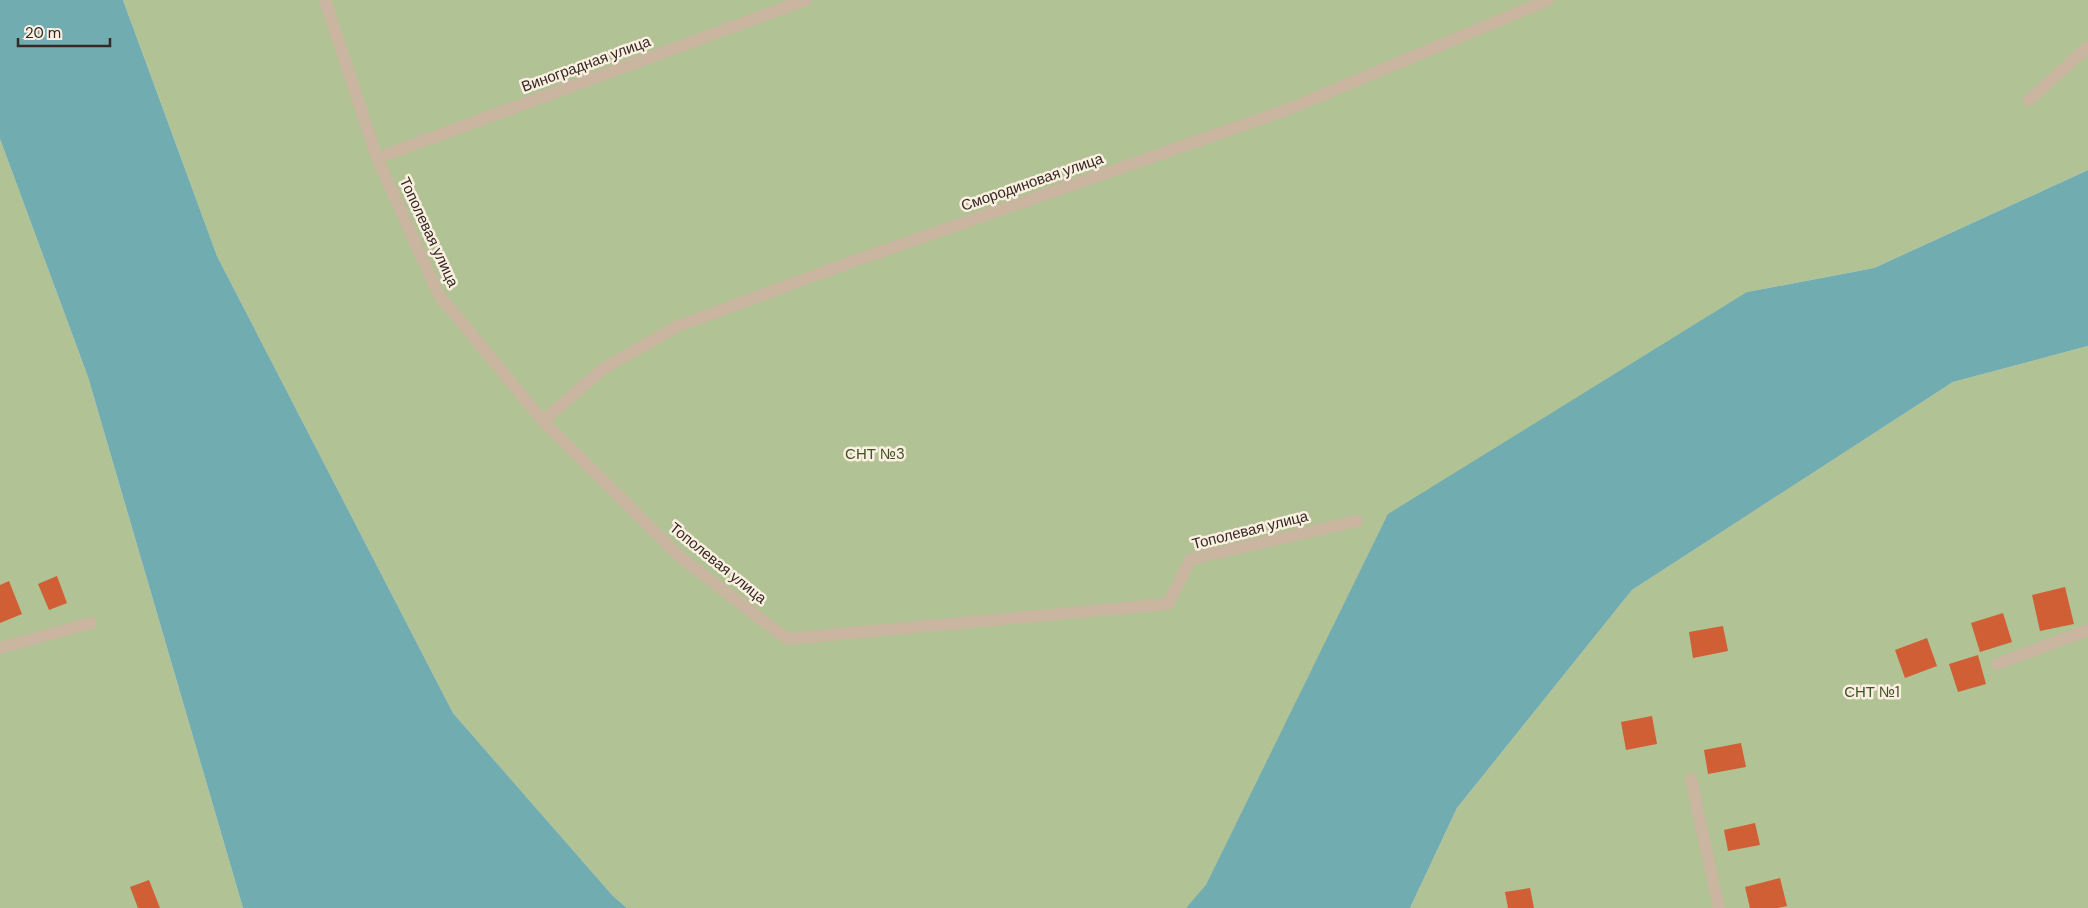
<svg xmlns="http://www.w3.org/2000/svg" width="2088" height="908" font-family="'DM Sans',sans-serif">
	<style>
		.green { fill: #b1c294 }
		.water { fill: #71acb1 }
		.building { fill: #d05f35 }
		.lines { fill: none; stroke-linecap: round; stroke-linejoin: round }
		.service { stroke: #cab5a0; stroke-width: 12 }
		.minor { stroke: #cab5a0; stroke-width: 12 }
		.labels { text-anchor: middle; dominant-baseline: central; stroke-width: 5; stroke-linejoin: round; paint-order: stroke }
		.street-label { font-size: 15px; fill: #342924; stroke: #faefe0 }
		.park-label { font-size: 15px; fill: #415326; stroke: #faefe0 }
	</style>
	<rect width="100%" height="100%" fill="#f2e5d4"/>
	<g class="green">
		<path d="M 123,0 L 2088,0 L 2088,170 L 1874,268 L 1747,292 L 1186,908 L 627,908 L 613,896 L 453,713 L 217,256 Z"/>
		<path d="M 0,139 L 88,377 L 243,908 L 0,908 Z"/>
		<path d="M 2088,346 L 2088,908 L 1410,908 L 1457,808 L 1632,590 L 1953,382 Z"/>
	</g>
	<g class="water">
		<path d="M 0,0 L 123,0 L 217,256 L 453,713 L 613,896 L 627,908 L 243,908 L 88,377 L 0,139 Z"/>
		<path d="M 2088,170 L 2088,346 L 1953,382 L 1632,590 L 1457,808 L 1410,908 L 1186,908 L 1206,885 L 1388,514 L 1747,292 L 1874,268 Z"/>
	</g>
	<g class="building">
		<path d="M 57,576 L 67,603 L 49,610 L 38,584 Z"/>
		<path d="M 9,581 L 22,614 L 0,623 L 0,585 Z"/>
		<path d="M 2065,587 L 2074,624 L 2040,631 L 2032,595 Z"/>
		<path d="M 2003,613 L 2012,642 L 1980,652 L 1971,623 Z"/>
		<path d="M 1723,626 L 1728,651 L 1693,658 L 1689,632 Z"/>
		<path d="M 1927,638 L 1937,666 L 1905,678 L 1895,650 Z"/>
		<path d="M 1978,655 L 1986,684 L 1958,692 L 1949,664 Z"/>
		<path d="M 1652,716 L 1657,744 L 1626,750 L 1621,722 Z"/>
		<path d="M 1741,743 L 1746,767 L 1708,774 L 1704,750 Z"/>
		<path d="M 1755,823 L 1760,845 L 1728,851 L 1724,830 Z"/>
		<path d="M 1780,878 L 1787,906 L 1778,908 L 1750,908 L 1745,887 Z"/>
		<path d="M 149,880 L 160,908 L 138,908 L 130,887 Z"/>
		<path d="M 1530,888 L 1534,908 L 1508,908 L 1505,892 Z"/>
	</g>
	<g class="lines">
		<g class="service">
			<path d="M 1997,664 L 2088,630"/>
			<path d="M 1691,779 L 1719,908"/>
		</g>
		<g class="minor">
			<path d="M 325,0 L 377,158 L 439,295 L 543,421 L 679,556 L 787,639 L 1168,604 L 1191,559 L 1357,521"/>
			<path d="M 2029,100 L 2088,47"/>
			<path d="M 377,158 L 806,0"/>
			<path d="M 543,421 L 603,369 L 676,327 L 840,266 L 1284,111 L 1548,0"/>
			<path d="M 0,648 L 91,623"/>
		</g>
	</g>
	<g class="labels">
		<g class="street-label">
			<text transform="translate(586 64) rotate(-20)">Виноградная улица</text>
			<text transform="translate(1032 182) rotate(-19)">Смородиновая улица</text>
			<text transform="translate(429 232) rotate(65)">Тополевая улица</text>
			<text transform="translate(1250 530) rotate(-14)">Тополевая улица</text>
			<text transform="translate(718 563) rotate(39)">Тополевая улица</text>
		</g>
		<g class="park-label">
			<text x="875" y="454">СНТ №3</text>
			<text x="1872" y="692">СНТ №1</text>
		</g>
	</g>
	<path d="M18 38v8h92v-8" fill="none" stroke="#342924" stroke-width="2.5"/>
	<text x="25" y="38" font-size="15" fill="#342924" stroke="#faefe0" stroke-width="4" paint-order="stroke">20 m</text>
</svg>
